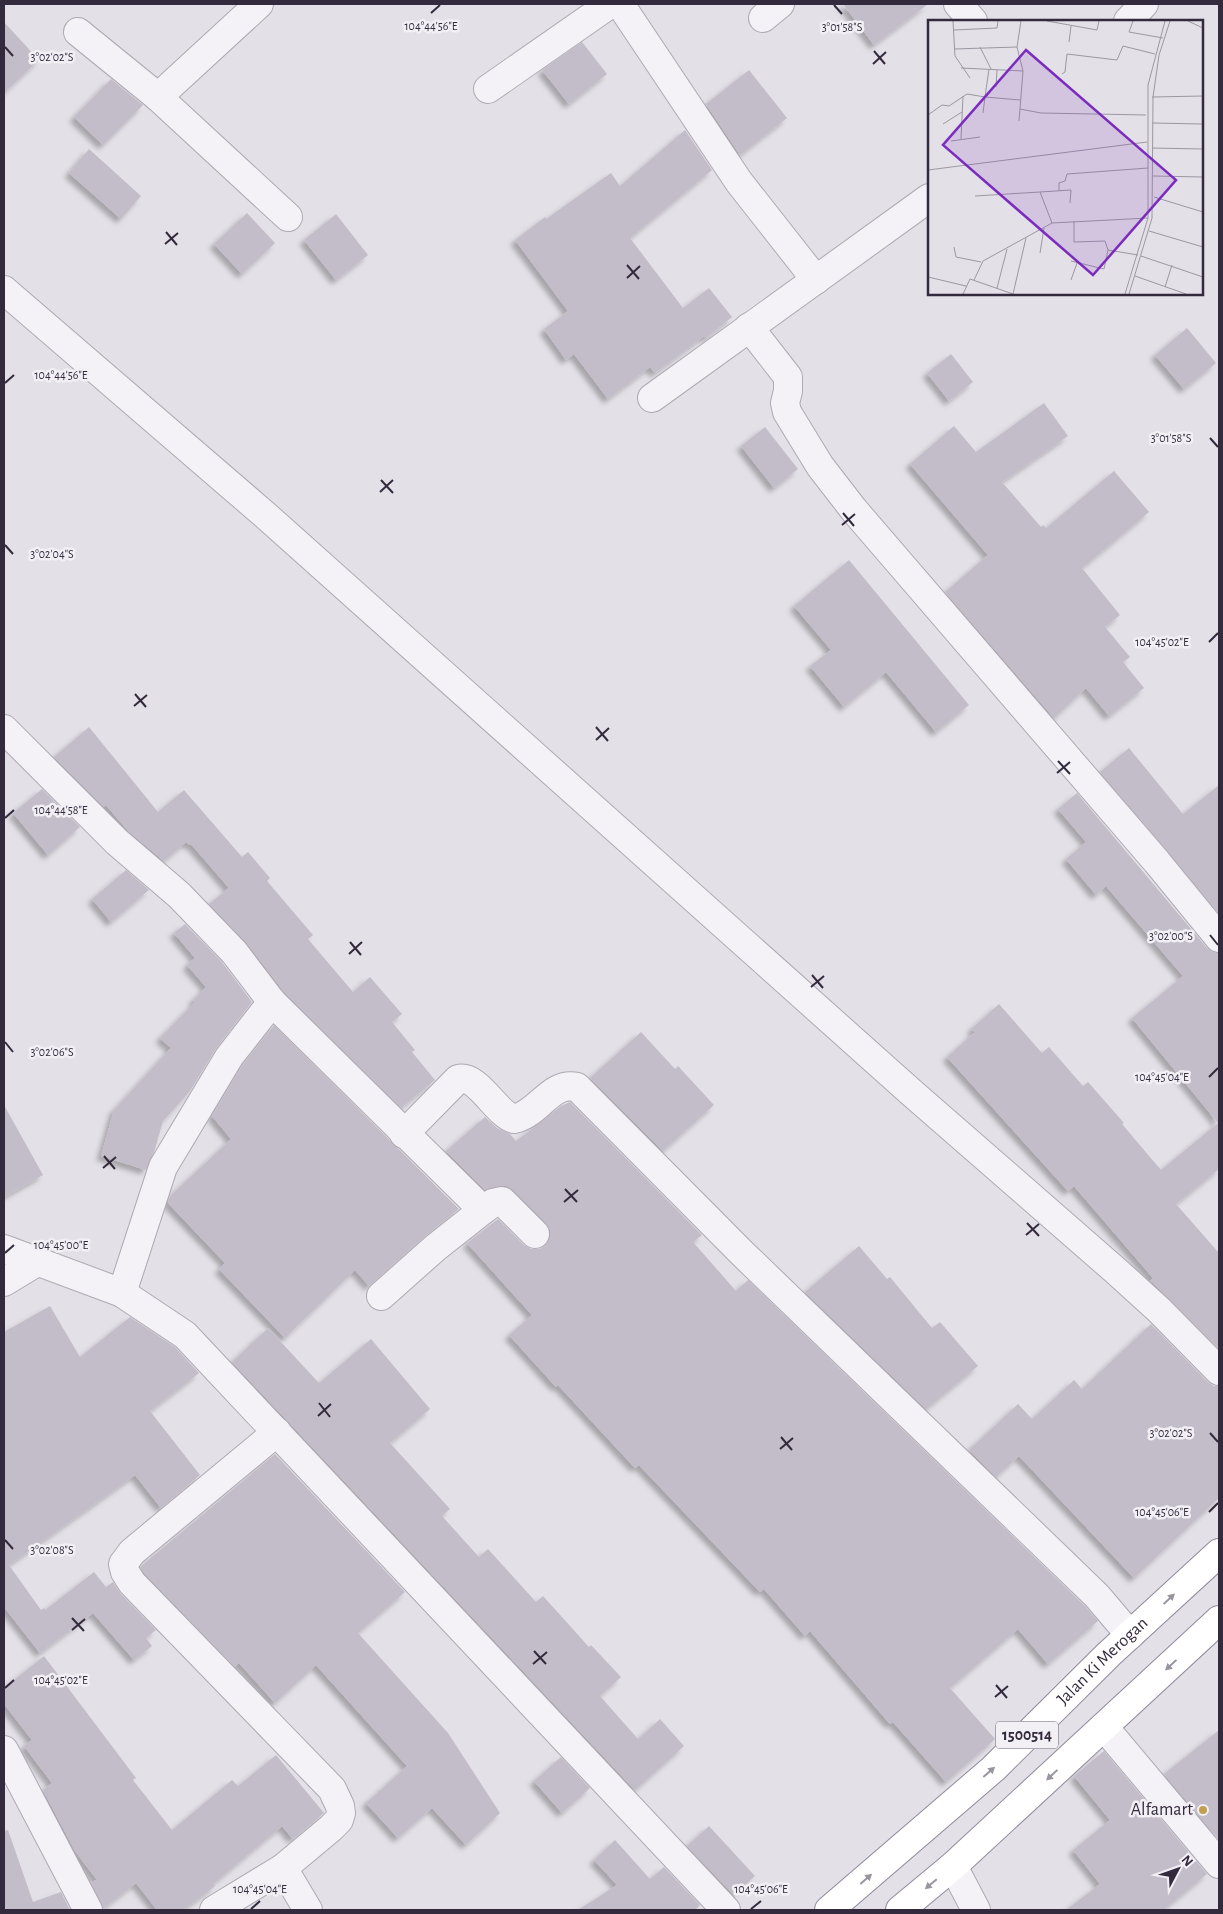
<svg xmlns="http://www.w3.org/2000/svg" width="1223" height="1914" font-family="'Alegreya Sans',sans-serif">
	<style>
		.building { fill: #c3bdc9; filter: url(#shadow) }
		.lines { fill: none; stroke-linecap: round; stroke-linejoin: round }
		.minor-casing { stroke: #aea9b4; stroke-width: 30 }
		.trunk-casing { stroke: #92899c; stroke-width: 30 }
		.minor { stroke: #f4f2f6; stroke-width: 28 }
		.trunk { stroke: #fff; stroke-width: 28 }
		.oneway { fill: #99949e }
		.ticks { fill: none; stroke: #332a3d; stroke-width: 2 }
		.poi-dot { fill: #c09f51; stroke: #f2eff5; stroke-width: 2 }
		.labels { text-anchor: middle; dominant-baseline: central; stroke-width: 5; stroke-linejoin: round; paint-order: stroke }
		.shield { fill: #f2eff5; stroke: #6c6574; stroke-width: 1 }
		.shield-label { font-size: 16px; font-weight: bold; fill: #332a3d }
		.street-label { font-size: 18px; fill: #332a3d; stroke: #f2eff5 }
		.poi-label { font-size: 18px; fill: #332a3d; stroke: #f2eff5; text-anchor: end }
		.inset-road { fill: none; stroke: #9d97a3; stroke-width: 1 }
		.view { fill: #7b2cbf; fill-opacity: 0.15; stroke: #7b2cbf; stroke-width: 2.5 }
		.inset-edge { fill: none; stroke: #332a3d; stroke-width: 2.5 }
		.ticks-label { font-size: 12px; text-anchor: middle; fill: #332a3d; stroke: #f2eff5; stroke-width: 5; stroke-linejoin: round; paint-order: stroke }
	</style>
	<defs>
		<filter id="shadow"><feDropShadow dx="-4.5" dy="4.5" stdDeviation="2.5" flood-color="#0004"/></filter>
	</defs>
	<rect width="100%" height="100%" fill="#e3e0e7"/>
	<g class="building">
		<path d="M 843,4 L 928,4 L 874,45 Z"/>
		<path d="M 4,22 L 39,60 L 4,93 Z"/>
		<path d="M 582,42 L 607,74 L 569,104 L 542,70 Z"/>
		<path d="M 749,70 L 787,118 L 740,155 L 706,104 Z"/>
		<path d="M 111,79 L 143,105 L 103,145 L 74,117 Z"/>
		<path d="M 685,130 L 712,170 L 630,238 L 683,308 L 709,288 L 732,317 L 706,338 L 704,336 L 655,373 L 650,367 L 608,399 L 574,354 L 566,360 L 544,329 L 568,311 L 515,240 L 545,217 L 546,219 L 611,173 L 620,186 Z"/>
		<path d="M 89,149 L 141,196 L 121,219 L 69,173 Z"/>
		<path d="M 247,213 L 275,243 L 242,274 L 214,244 Z"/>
		<path d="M 336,214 L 368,255 L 336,280 L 304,240 Z"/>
		<path d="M 1187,328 L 1216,363 L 1184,389 L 1155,355 Z"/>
		<path d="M 951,354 L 973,382 L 949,401 L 927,373 Z"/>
		<path d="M 1044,403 L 1068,436 L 1002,482 L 1041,527 L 1043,525 L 1046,528 L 1114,471 L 1149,512 L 1082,568 L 1120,615 L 1105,627 L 1130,657 L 1123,662 L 1144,688 L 1109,716 L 1086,688 L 1054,718 L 945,592 L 988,555 L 910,464 L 954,426 L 976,452 Z"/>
		<path d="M 765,427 L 798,469 L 774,488 L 741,446 Z"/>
		<path d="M 849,560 L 969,705 L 936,732 L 886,672 L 844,707 L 810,666 L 831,650 L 794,606 Z"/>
		<path d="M 89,727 L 158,812 L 184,790 L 242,857 L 248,852 L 270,878 L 267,881 L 313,935 L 308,939 L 353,992 L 370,977 L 402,1014 L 392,1022 L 415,1050 L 412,1052 L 435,1080 L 401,1108 L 284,992 L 246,942 L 209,904 L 229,888 L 191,844 L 190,845 L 186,842 L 164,861 L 128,831 L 106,805 L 104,807 L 54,757 Z"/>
		<path d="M 1129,748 L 1183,814 L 1219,785 L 1219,914 L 1100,772 Z"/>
		<path d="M 42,789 L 80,827 L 48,855 L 13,813 Z"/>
		<path d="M 1077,793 L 1207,948 L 1213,952 L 1219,953 L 1219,1169 L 1176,1204 L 1219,1253 L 1219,1349 L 1153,1283 L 1150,1281 L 1153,1278 L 1074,1186 L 1068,1191 L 947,1057 L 975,1032 L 971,1029 L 999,1004 L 1042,1053 L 1049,1047 L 1083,1086 L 1088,1082 L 1124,1123 L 1122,1124 L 1161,1170 L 1218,1123 L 1132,1018 L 1183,976 L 1106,886 L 1096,895 L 1066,859 L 1086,842 L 1058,809 Z"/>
		<path d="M 126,870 L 149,890 L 111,922 L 92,899 Z"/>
		<path d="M 185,924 L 222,962 L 252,1002 L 217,1047 L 190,1091 L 163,1121 L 154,1152 L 146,1170 L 101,1156 L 114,1110 L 171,1048 L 160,1038 L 195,1002 L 193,1000 L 206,987 L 187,965 L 195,958 L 174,933 Z"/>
		<path d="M 274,1025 L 459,1209 L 425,1236 L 369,1286 L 355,1270 L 285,1338 L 219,1269 L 225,1263 L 168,1203 L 170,1196 L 231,1139 L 212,1116 L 242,1066 Z"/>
		<path d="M 641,1032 L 675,1069 L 678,1066 L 714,1105 L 663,1151 L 590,1078 Z"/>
		<path d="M 570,1102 L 702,1235 L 693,1242 L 736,1291 L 748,1280 L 1086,1607 L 1098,1621 L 1048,1664 L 1018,1629 L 950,1688 L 995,1739 L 946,1782 L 893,1722 L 890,1724 L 810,1631 L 805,1636 L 764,1589 L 760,1592 L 639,1465 L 635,1468 L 558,1385 L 556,1387 L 509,1335 L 532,1315 L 467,1243 L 498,1219 L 524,1245 L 531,1249 L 540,1249 L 546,1245 L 550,1238 L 550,1230 L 546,1223 L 513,1190 L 506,1186 L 499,1186 L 485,1190 L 446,1151 L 485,1117 L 497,1128 L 510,1134 L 516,1141 L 561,1106 Z"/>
		<path d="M 4,1105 L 43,1175 L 4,1197 Z"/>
		<path d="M 859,1246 L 887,1279 L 890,1277 L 932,1328 L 940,1322 L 978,1366 L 926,1409 L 805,1292 Z"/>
		<path d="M 50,1306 L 80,1357 L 130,1317 L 175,1347 L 199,1373 L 150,1411 L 200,1475 L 161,1508 L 135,1475 L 9,1565 L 41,1610 L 44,1608 L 45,1610 L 94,1572 L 106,1587 L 113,1582 L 121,1594 L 156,1630 L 146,1638 L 152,1646 L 134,1660 L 93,1613 L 40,1653 L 4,1607 L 4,1332 Z"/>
		<path d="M 1151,1324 L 1208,1382 L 1214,1386 L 1219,1386 L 1219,1498 L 1134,1578 L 1019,1456 L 996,1477 L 969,1450 L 1018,1404 L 1032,1419 L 1074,1380 L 1082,1389 Z"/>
		<path d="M 268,1328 L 319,1383 L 371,1339 L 430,1409 L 390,1443 L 450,1509 L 442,1516 L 479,1557 L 488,1549 L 536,1602 L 543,1596 L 589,1647 L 591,1645 L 621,1677 L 600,1696 L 638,1739 L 660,1719 L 684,1746 L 635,1790 L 232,1362 Z"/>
		<path d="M 275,1454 L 405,1592 L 358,1633 L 448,1733 L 500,1813 L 466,1845 L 432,1808 L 398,1838 L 366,1803 L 407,1766 L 316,1665 L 275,1703 L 239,1663 L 235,1667 L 144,1573 L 140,1567 Z"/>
		<path d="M 44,1656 L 136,1778 L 133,1780 L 172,1830 L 232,1780 L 238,1786 L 276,1755 L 324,1813 L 293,1839 L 282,1826 L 213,1884 L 215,1886 L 183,1910 L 157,1910 L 136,1883 L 103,1909 L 91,1882 L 97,1880 L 75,1851 L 43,1790 L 52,1783 L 24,1746 L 32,1740 L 4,1704 L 4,1688 Z"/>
		<path d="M 1219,1730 L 1219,1840 L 1164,1774 Z"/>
		<path d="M 1104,1751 L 1207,1874 L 1163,1910 L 1066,1910 L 1100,1884 L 1073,1850 L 1110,1820 L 1074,1776 Z"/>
		<path d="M 561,1757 L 590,1788 L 562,1813 L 534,1781 Z"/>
		<path d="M 709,1826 L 755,1876 L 734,1895 L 687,1846 Z"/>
		<path d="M 8,1830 L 33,1902 L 61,1892 L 70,1910 L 4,1910 L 4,1831 Z"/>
		<path d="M 615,1840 L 650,1879 L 664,1867 L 700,1905 L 695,1910 L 578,1910 L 617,1885 L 594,1860 Z"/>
	</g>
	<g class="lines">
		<defs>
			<g id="minor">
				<path d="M 620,4 L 739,182 L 816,280"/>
				<path d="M 958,4 L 973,21"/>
				<path d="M 763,18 L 780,4"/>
				<path d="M 1128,21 L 1144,4"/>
				<path d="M 78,32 L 158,97 L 288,217"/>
				<path d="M 488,89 L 610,4"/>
				<path d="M 158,97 L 259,4"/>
				<path d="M 4,290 L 264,514 L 912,1093 L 1115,1270 L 1159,1310 L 1219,1371"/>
				<path d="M 749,327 L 788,377 L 788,391 L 785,403 L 787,412 L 820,466 L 854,510 L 1157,862 L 1219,938"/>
				<path d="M 652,398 L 929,198"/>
				<path d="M 4,729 L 117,842 L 179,895 L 234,952 L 272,1002"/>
				<path d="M 404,1134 L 458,1079 C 478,1074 496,1114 514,1119 C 539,1114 550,1081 577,1087 L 742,1253 L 1097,1596 L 1130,1635"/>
				<path d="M 483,1210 L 493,1203 L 502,1201 L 535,1234"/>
				<path d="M 4,1249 L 122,1293 L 185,1335 L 726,1910"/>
				<path d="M 4,1282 L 37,1262"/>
				<path d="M 122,1293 L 163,1167 L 229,1057 L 272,1002 L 483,1210 L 435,1248 L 381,1296"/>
				<path d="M 1104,1727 L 1219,1864"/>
				<path d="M 4,1750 L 88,1910"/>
				<path d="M 953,1866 L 976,1910"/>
				<path d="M 283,1868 L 308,1910"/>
				<path d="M 214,1910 L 283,1868 L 331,1828 L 339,1820 L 341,1813 L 340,1806 L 332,1789 L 132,1583 L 125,1572 L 123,1564 L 132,1552 L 277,1432"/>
			</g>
			<g id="trunk">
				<path id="s1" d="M 829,1910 L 993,1769 L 1109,1654 L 1219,1553"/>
				<path d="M 900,1910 L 953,1866 L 1219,1620"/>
			</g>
		</defs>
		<use href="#minor" class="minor-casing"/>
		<use href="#trunk" class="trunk-casing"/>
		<use href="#minor" class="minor"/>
		<use href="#trunk" class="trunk"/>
	</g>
	<defs><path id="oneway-solid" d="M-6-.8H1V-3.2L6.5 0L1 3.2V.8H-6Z" transform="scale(1.25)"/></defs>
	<g class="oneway">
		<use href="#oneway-solid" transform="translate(1169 1599) rotate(-43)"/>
		<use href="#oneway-solid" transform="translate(1171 1665) rotate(137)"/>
		<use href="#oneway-solid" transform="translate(989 1772) rotate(-41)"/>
		<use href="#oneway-solid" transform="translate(1052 1775) rotate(137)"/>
		<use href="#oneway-solid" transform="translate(866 1879) rotate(-41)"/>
		<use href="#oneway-solid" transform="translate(931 1884) rotate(140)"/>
	</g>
	<path class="ticks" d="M 834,5 L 842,14M 431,13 L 440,5M 5,47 L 13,56M 874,51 L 885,64M 873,64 L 886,52M 166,232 L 177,245M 165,244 L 178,233M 627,265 L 639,279M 627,278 L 640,266M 5,383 L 14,375M 1210,438 L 1218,447M 381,480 L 393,493M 380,492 L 393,480M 843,513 L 854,526M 842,525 L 855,514M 5,545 L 13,554M 1209,642 L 1218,633M 135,694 L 146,707M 134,706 L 147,695M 596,727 L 608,741M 596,740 L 609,728M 1058,761 L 1070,774M 1057,773 L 1070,762M 5,818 L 14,810M 1210,935 L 1218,945M 350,942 L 361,955M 349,954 L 362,942M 812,975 L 823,988M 811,987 L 824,976M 5,1042 L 13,1052M 1209,1077 L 1218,1068M 104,1156 L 115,1169M 103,1168 L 116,1157M 565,1189 L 577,1202M 564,1202 L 578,1190M 1027,1223 L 1039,1236M 1026,1235 L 1039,1224M 5,1253 L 14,1245M 319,1403 L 330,1417M 318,1416 L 331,1404M 1210,1433 L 1218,1442M 781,1437 L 792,1450M 780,1449 L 793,1438M 1209,1512 L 1218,1503M 5,1540 L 13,1549M 72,1618 L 84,1631M 72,1630 L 85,1619M 534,1651 L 546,1664M 533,1664 L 547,1652M 996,1685 L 1007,1698M 5,1688 L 14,1680M 995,1697 L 1008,1686M 251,1909 L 260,1901M 751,1909 L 761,1901"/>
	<circle class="poi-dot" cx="1203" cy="1810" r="5"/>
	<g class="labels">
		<rect class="shield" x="996" y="1721.5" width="62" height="27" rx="4"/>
		<g class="shield-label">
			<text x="1027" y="1735">1500514</text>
		</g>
		<g class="street-label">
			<text stroke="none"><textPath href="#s1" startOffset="370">Jalan Ki Merogan</textPath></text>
		</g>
		<g class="poi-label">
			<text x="1193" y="1810">Alfamart</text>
		</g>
	</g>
	<g transform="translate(928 20)">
		<rect width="275" height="275" fill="#e3e0e7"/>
		<path class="inset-road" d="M 25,1 L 27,36 L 42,58M 119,1 L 169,10 L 171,1M 205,1 L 201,12 L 235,18M 260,1 L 275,8M 26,10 L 69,8 L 70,1M 141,22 L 143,6M 52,27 L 63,49M 89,27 L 95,51 L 91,101M 26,29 L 89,27 L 93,1M 33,48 L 95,51M 134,54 L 137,52 L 139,34 L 189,40 L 195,26 L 227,34M 68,67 L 69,50M 224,77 L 275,76M 92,89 L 113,93 L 218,95M 55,93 L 57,77 L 92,80M 0,95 L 14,85 L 21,86 L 39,74 L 57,77 L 61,49M 224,103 L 275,104M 15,104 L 34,92M 33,119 L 35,76M 23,121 L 52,117M 224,128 L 275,129M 0,150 L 219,122M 225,156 L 275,157M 131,171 L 131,163 L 137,161 L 139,154 L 220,148M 47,176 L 112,172M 226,177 L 275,192M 124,203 L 112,172 L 143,170 L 142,183M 221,211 L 275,227M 26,227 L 28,237 L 53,242M 180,230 L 210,235M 112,233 L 116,208M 213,236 L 275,257M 143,241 L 176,249 L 180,230 L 177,221 L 146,222 L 146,201M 207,256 L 258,274M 0,257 L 38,266M 46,260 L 55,241 L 124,203 L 220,198M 143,260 L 149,243M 237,267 L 244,245M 69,268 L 79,229M 35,274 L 42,259 L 85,274M 85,274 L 98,218M 197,274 L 220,198 L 220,65 L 237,1M 201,274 L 224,198 L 225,77 L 231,35 L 242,1"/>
		<path class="view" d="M 98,30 L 248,160 L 165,255 L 15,125 Z"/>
		<rect width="275" height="275" class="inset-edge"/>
	</g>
	<g class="ticks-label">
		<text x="431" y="30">104°44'56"E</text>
		<text x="842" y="31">3°01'58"S</text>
		<text x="52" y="61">3°02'02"S</text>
		<text x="61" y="379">104°44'56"E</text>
		<text x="1171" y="442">3°01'58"S</text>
		<text x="52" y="558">3°02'04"S</text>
		<text x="1162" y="646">104°45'02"E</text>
		<text x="61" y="814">104°44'58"E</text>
		<text x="1171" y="940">3°02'00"S</text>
		<text x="52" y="1056">3°02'06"S</text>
		<text x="1162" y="1081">104°45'04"E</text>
		<text x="61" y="1249">104°45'00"E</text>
		<text x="1171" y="1437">3°02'02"S</text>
		<text x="1162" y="1516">104°45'06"E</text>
		<text x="52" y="1554">3°02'08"S</text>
		<text x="61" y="1684">104°45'02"E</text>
		<text x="260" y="1893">104°45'04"E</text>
		<text x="761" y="1893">104°45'06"E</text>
	</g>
	<rect width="1223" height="1914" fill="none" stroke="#332a3d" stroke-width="10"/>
	<g transform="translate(1178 1869) rotate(49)" stroke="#f2eff5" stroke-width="4" paint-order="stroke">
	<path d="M0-4L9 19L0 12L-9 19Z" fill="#332a3d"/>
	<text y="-8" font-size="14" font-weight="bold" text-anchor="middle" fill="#332a3d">N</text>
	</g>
</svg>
